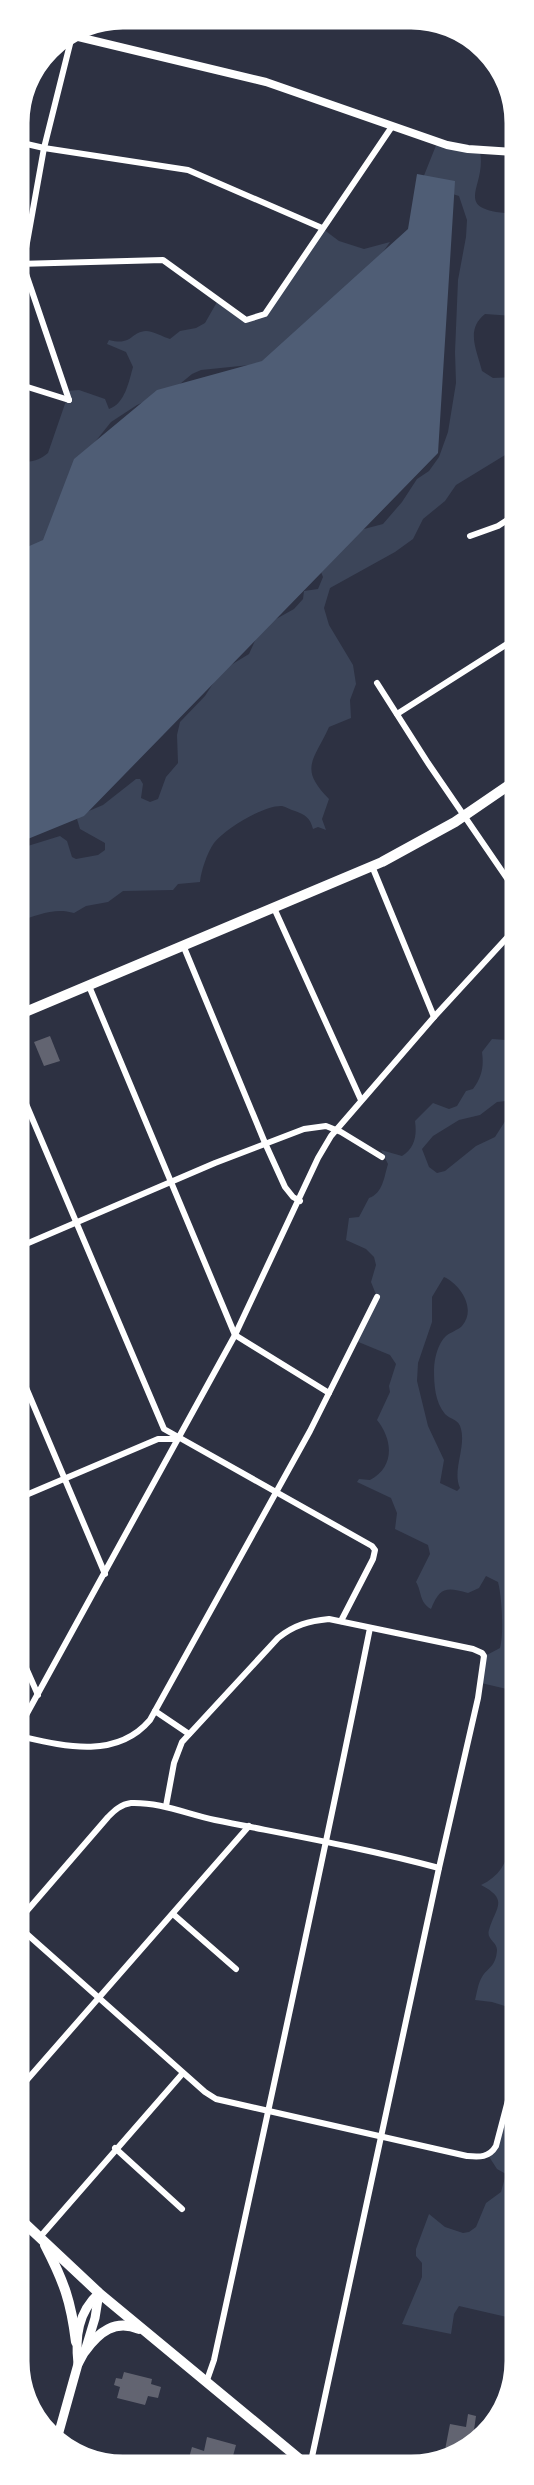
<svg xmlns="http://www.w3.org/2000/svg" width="534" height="2485" font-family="Commissioner,sans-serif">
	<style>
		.green { fill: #3c4559; fill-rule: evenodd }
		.water { fill: #4f5d75 }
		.building { fill: #626471 }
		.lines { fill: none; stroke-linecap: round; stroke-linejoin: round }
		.minor { stroke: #fff; stroke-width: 6 }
		.tertiary { stroke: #fff; stroke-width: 8 }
		.secondary { stroke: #fff; stroke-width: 9 }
		.primary { stroke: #fff; stroke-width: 10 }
		.rim { fill: none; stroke: #fff; stroke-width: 3 }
	</style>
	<rect width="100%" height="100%" fill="#2d3142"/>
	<g class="green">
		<path d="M 437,143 L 480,152 C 487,189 448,210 515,214 L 513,316 L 485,314 C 465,330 477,350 482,371 L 493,378 L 515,377 L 515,449 L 456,485 L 445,501 L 423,519 L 413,539 L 395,552 L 330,588 L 324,608 L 329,625 L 353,665 L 356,684 L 350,700 L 351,718 L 329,727 C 313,762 299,768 329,799 L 322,819 L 326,830 L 318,827 L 313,829 C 310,818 306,815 295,811 C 291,810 286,807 282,806 C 264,805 225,829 214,843 C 207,853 201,871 200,882 L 178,884 L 173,890 L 123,891 L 108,902 L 86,906 L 74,913 C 55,907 38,915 18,921 L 18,849 L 60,836 L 67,841 L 72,857 L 76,859 L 98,855 L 105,850 L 105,843 L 80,829 L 77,819 L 84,813 L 103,805 L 136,779 L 140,779 L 143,784 L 141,798 L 150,802 L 158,799 L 166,777 L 178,763 L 177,735 L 180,722 L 205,696 L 221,671 L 249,654 L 259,632 L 267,624 L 294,609 L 303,599 L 304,591 L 318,589 L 323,577 L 319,567 L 346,539 L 364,529 L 383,524 L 402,502 L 417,479 L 429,471 L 439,457 L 448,432 L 456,383 L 455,352 L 458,280 L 466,237 L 467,220 L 459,196 L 433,188 L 423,178 Z"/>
		<path d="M 323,229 L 339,241 L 364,249 L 390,242 L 378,259 L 265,361 L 250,365 L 201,370 L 192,374 L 175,388 L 137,405 L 111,422 L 95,442 L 52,529 L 40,544 L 18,551 L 18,460 C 29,464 40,460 48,453 L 67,398 L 66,391 L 79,390 L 105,399 L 109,409 C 125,404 129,381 133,367 L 126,352 L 107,344 L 109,340 C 133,346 130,332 146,331 C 153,331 163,337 170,339 L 180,331 L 196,328 L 205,323 L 217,302 L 249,320 L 260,316 Z"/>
		<path d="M 515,1032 L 515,1100 L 497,1102 L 480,1115 L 459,1120 L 433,1136 L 422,1149 L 429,1167 L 437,1173 L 445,1171 L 476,1146 L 495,1137 L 511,1112 L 515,1111 L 516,1694 L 511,1690 L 481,1683 L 483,1657 L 500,1648 C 504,1634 502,1597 498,1582 L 486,1576 L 479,1588 L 468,1593 C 446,1587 440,1587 431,1609 C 419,1602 422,1592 416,1582 L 430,1554 L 428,1545 L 395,1529 L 397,1513 L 391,1498 L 357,1482 L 359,1479 L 370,1480 C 395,1467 393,1440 377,1420 L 390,1392 L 389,1386 L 396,1364 L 390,1355 L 356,1341 L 377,1297 L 371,1282 L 376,1265 L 374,1257 L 366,1249 L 346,1240 L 349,1218 L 359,1217 L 369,1198 C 383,1193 384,1177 388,1164 L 381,1150 L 402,1156 C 415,1148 417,1135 415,1121 L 433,1103 L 449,1109 L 457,1106 L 466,1091 L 473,1089 C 482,1077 484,1066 482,1052 L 492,1039 L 506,1040 ZM 444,1277 C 460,1284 477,1309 462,1326 C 458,1330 451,1332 446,1336 C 438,1343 434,1359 434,1370 C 434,1385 435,1402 445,1414 C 451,1420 459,1419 461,1429 C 466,1448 452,1471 460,1488 L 457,1491 L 440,1483 L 444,1460 L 428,1426 L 417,1381 L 418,1363 L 432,1322 L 432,1297 Z"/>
		<path d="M 516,1784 L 516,2003 L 508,2007 L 492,2002 L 475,2000 C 477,1993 478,1983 482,1977 C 487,1968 496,1967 497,1950 C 497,1942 486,1939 489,1930 C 495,1908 510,1900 481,1885 C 502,1875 510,1858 511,1834 C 511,1821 519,1815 508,1803 Z"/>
		<path d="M 516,2067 L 516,2319 L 459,2306 L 454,2314 L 451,2334 L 402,2324 L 422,2277 L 422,2263 L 416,2256 L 416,2249 L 429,2214 L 445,2227 L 463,2233 L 469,2232 L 476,2227 L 486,2203 L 501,2192 L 506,2174 L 497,2169 L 488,2155 L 499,2137 Z"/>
	</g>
	<path class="water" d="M 417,174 L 455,181 L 438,453 L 84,816 L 18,843 L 18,551 L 43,540 L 74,459 L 157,390 L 262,361 L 408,229 Z"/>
	<g class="building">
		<path d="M 50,1036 L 60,1061 L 44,1066 L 34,1042 Z"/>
		<path d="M 124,2372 L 152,2379 L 151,2384 L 161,2387 L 158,2398 L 148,2396 L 145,2405 L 117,2398 L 120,2387 L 114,2385 L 116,2378 L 122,2379 Z"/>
		<path d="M 468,2414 L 476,2416 L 474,2430 L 487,2432 L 444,2455 L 450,2424 L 466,2427 Z"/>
		<path d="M 207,2437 L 236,2445 L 233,2456 L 240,2458 L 238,2465 L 187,2465 L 192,2447 L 204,2451 Z"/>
	</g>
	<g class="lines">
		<g class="minor">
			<path d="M 18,142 L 44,148 L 188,170 L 322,228"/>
			<path d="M 18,264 L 163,260 L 246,320 L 265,314 L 391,128"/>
			<path d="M 513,316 L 515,291"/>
			<path d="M 18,384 L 69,400"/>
			<path d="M 69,400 L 23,265 L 44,148 L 72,36"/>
			<path d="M 470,536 L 498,526 L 515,515"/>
			<path d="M 377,683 L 428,763 L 515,890"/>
			<path d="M 397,714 L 515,639"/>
			<path d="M 372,866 L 434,1017"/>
			<path d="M 274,908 L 361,1100"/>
			<path d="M 183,945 L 265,1143 L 285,1187 L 293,1197 L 300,1201"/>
			<path d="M 89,986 L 235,1335 L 329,1393"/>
			<path d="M 18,1085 L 164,1429 L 372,1546 L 375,1550 L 373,1559 L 341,1621"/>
			<path d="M 19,1247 L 215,1163 L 304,1129 L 326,1126 L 341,1132 L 382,1157"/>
			<path d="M 19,1371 L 105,1574"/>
			<path d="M 19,1498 L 158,1439 L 177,1439"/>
			<path d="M 19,1652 L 38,1695"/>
			<path d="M 155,1711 L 189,1734"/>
			<path d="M 19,1728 L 235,1335 L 318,1158 L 331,1136 L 434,1017 L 515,929"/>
			<path d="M 19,1736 C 63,1746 116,1760 150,1720 L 310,1431 L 377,1297"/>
			<path d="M 166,1806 L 174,1763 L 182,1742 L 278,1638 C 294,1625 309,1621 329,1619 L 473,1649 L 482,1653 L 484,1656 L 478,1698 L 439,1868 L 310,2466"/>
			<path d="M 173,1914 L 236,1969"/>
			<path d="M 19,1920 L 108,1817 C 114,1811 121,1804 131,1803 C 160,1802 187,1814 215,1820 C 290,1835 365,1848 439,1868"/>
			<path d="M 19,1927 L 205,2092 L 216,2099 L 467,2156 C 479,2157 489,2158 496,2146 L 516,2070"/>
			<path d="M 19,2089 L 249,1826"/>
			<path d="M 115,2148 L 182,2209"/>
			<path d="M 40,2237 L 183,2073"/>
			<path d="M 206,2383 L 214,2360 C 267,2116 321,1873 370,1628"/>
		</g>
		<path class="tertiary" d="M 70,35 L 266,82 L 447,145 L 468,149 L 515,152"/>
		<g class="secondary">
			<path d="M 78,2364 C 75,2337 78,2312 99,2293"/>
			<path d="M 57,2439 L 78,2364 L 85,2351 L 95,2318 L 99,2293"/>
		</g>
		<g class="primary">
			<path d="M 18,1015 L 382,862 L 455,822 L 515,781"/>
			<path d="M 19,2218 L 99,2293 L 308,2466"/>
			<path d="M 45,2245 C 64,2282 71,2301 76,2342"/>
			<path d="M 85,2351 C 99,2332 115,2319 139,2329"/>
		</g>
	</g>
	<path d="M0 0H534V2485H0ZM123 28H411A95 95 0 0 1 506 123V2361A95 95 0 0 1 411 2456H123A95 95 0 0 1 28 2361V123A95 95 0 0 1 123 28Z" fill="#fff" fill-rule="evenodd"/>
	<path class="rim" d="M123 28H411A95 95 0 0 1 506 123V2361A95 95 0 0 1 411 2456H123A95 95 0 0 1 28 2361V123A95 95 0 0 1 123 28Z"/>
</svg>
